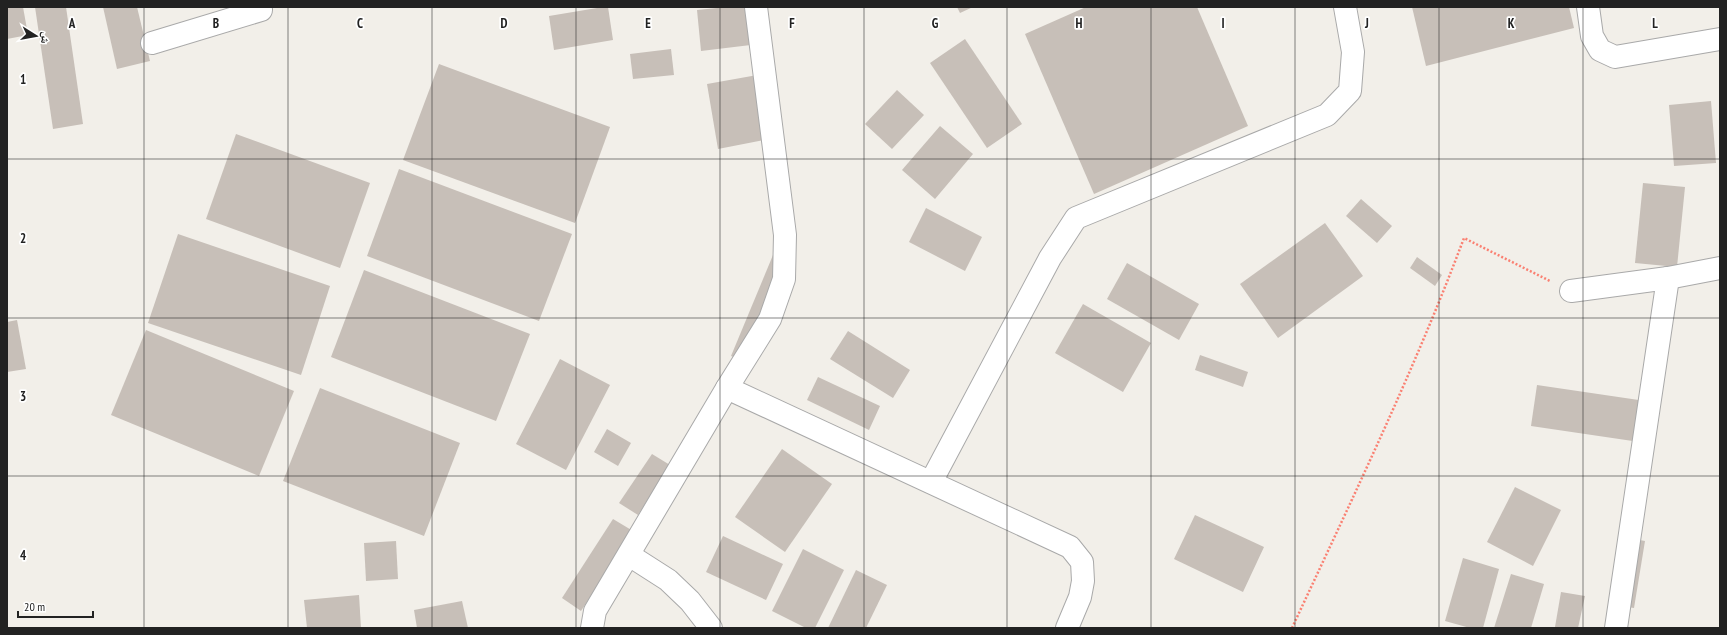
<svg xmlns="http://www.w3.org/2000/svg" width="1727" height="635" font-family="'PT Sans Narrow','Noto Naskh Arabic',sans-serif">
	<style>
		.building { fill: #c7bfb8 }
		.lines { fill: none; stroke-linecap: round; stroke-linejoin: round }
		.minor-casing { stroke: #a9a9a9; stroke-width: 24 }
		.path { stroke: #fa8072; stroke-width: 2.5; stroke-dasharray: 2 2; stroke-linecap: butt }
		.minor { stroke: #fff; stroke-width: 22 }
		.grid { fill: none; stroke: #222; stroke-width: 1; stroke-opacity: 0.55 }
		.grid-label { font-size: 13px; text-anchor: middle; font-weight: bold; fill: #222; stroke: #fff; stroke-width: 3.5; stroke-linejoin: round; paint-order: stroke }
	</style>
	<rect width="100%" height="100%" fill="#f2efe9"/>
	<g class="building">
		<path d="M 7,7 L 23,7 L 28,35 L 7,39 Z"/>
		<path d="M 35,7 L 66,7 L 83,124 L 53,129 Z"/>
		<path d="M 103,7 L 137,7 L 150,61 L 117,69 Z"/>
		<path d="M 603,7 L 608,7 L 613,40 L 554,50 L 549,16 Z"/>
		<path d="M 727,7 L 755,7 L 759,44 L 701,51 L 697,10 Z"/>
		<path d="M 957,7 L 973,7 L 960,13 Z"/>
		<path d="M 1086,7 L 1197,7 L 1248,126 L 1094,194 L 1025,34 Z"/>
		<path d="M 1412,7 L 1569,7 L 1574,28 L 1426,66 Z"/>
		<path d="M 965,39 L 1022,124 L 987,148 L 930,63 Z"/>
		<path d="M 671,49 L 674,75 L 633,79 L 630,54 Z"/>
		<path d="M 439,64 L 610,127 L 575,223 L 403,160 Z"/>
		<path d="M 763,74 L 775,138 L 718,149 L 707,84 Z"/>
		<path d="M 897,90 L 924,115 L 892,149 L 865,124 Z"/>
		<path d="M 1711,101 L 1716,163 L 1674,166 L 1669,105 Z"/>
		<path d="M 940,126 L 973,154 L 935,199 L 902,170 Z"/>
		<path d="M 236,134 L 370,183 L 340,268 L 206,219 Z"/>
		<path d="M 399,169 L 572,234 L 539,321 L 367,256 Z"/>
		<path d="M 1643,183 L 1685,187 L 1677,267 L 1635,263 Z"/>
		<path d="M 1361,199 L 1392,226 L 1377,243 L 1346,216 Z"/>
		<path d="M 926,208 L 982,237 L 965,271 L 909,242 Z"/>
		<path d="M 1325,223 L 1363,276 L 1278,338 L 1240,284 Z"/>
		<path d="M 178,234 L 330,286 L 301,375 L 148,323 Z"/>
		<path d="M 773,255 L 794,264 L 752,365 L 731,356 Z"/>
		<path d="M 1417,257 L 1442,275 L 1435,286 L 1410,268 Z"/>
		<path d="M 1127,263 L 1199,304 L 1179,340 L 1107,299 Z"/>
		<path d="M 364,270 L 530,334 L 496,421 L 331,357 Z"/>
		<path d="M 1083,304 L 1151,343 L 1123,392 L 1055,353 Z"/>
		<path d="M 17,320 L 26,369 L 7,372 L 7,322 Z"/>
		<path d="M 146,330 L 294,391 L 259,476 L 111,415 Z"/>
		<path d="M 848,331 L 910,370 L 893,398 L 830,359 Z"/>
		<path d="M 1200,355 L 1248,372 L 1243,387 L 1195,370 Z"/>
		<path d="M 560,359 L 610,385 L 566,470 L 516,444 Z"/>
		<path d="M 818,377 L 880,406 L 869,430 L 807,400 Z"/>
		<path d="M 1537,385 L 1659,403 L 1653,444 L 1531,426 Z"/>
		<path d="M 320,388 L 460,443 L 424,536 L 283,481 Z"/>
		<path d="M 607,429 L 631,443 L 618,466 L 594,452 Z"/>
		<path d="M 782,449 L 832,484 L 785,552 L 735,517 Z"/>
		<path d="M 652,454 L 670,465 L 638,515 L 619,503 Z"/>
		<path d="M 1515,487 L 1561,510 L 1533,566 L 1487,542 Z"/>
		<path d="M 1195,515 L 1264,547 L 1243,592 L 1174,559 Z"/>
		<path d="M 613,519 L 633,531 L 581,611 L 562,598 Z"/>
		<path d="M 723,536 L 783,564 L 766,600 L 706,572 Z"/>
		<path d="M 1624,537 L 1645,541 L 1634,608 L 1613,605 Z"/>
		<path d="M 396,541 L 398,579 L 366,581 L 364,543 Z"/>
		<path d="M 803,549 L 844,570 L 815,628 L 806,628 L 772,611 Z"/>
		<path d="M 1463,558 L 1499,569 L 1483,628 L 1470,628 L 1445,621 Z"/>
		<path d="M 856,570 L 887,585 L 866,628 L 828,628 Z"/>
		<path d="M 1511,574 L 1544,584 L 1531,628 L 1494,628 Z"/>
		<path d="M 1561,592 L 1585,596 L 1578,628 L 1555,627 Z"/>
		<path d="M 359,595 L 361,628 L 307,628 L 304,600 Z"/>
		<path d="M 462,601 L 468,628 L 417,628 L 414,610 Z"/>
	</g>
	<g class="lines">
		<defs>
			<g id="minor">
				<path d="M 1588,7 L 1592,36 L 1600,50 L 1615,57 L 1720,39"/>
				<path d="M 152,43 L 261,10 L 260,7"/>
				<path d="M 1571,291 L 1668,278 L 1720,268"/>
				<path d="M 727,388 L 1070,547 L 1082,562 L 1083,581 L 1080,597 L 1067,628"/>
				<path d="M 931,482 L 1050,258 L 1076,218 L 1327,115 L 1350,91 L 1353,52 L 1345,7"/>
				<path d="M 629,555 L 668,580 L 690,601 L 711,628"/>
				<path d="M 592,628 L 595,611 L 727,388 L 770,319 L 784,279 L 785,235 L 756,7"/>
				<path d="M 1616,628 L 1668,278"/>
			</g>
		</defs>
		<use href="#minor" class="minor-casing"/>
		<path class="path" d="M 1292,628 C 1352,499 1414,371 1464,238 L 1550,281"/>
		<use href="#minor" class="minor"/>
	</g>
	<path class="grid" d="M 144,7 L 144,628M 288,7 L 288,628M 432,7 L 432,628M 576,7 L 576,628M 720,7 L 720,628M 864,7 L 864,628M 1007,7 L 1007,628M 1151,7 L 1151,628M 1295,7 L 1295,628M 1439,7 L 1439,628M 1583,7 L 1583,628M 7,159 L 1720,159M 7,318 L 1720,318M 7,476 L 1720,476"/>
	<g class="grid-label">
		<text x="72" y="28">A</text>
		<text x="216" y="28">B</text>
		<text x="360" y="28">C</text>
		<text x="504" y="28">D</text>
		<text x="648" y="28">E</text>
		<text x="792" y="28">F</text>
		<text x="935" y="28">G</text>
		<text x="1079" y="28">H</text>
		<text x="1223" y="28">I</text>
		<text x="1367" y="28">J</text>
		<text x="1511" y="28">K</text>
		<text x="1655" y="28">L</text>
		<text x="23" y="84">1</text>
		<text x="23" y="243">2</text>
		<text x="23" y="401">3</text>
		<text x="23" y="560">4</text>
	</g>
	<rect width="1727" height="635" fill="none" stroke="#222222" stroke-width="16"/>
	<g transform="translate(36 36) rotate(101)" stroke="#ffffff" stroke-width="3" paint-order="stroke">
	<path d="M0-3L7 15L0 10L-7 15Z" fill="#222222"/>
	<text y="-6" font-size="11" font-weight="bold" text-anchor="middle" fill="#222222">ش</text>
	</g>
	<path d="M18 611v6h75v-6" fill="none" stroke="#222222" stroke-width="2"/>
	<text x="24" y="611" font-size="12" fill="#222222" stroke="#ffffff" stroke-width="3" paint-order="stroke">20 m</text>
</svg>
